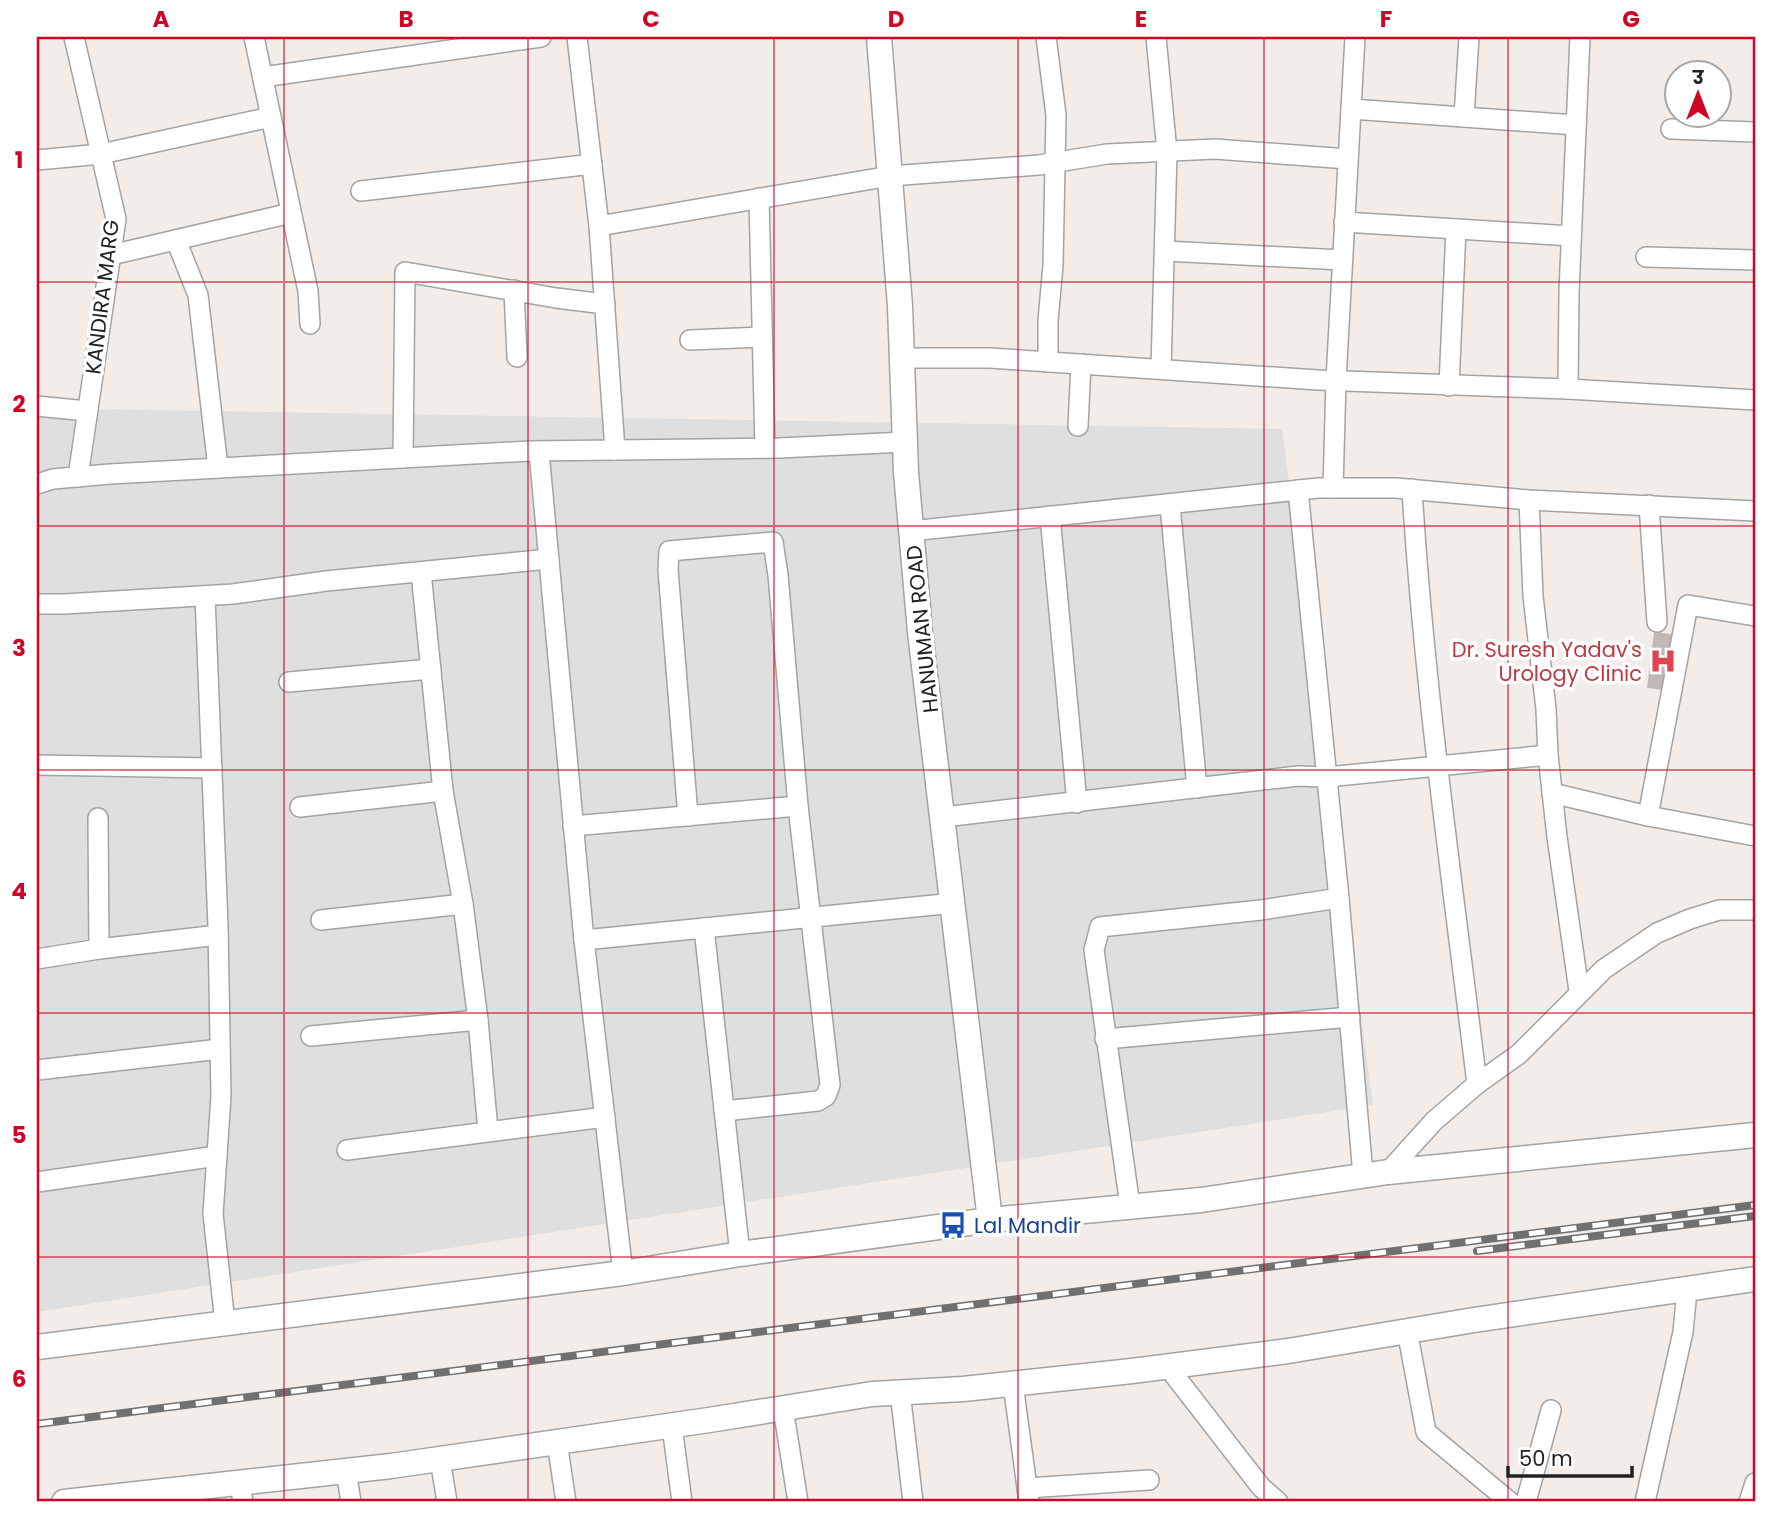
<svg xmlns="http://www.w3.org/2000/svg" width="1792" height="1539" font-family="Poppins,'Noto Sans Devanagari',sans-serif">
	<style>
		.residential { fill: #e0dfdf }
		.building { fill: #c2b8b5 }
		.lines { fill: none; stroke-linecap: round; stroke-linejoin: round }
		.minor-casing { stroke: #a3a3a3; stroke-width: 22 }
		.tertiary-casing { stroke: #a3a3a3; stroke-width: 27 }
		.minor { stroke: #fff; stroke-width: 19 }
		.tertiary { stroke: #fff; stroke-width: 24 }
		.rail-casing { stroke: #707070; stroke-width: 8 }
		.rail { stroke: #fff; stroke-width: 5; stroke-dasharray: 16; stroke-linecap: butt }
		.grid { fill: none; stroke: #cf0525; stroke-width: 2; stroke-opacity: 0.55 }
		.labels { text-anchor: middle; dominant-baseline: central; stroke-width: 7; stroke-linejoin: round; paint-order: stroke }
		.street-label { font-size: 21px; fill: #222; stroke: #fff }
		.health-label { font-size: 21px; fill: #be3a42; stroke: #fff; text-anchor: end }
		.transit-label { font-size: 21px; fill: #164399; stroke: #fff; text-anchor: start }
		.neatline { fill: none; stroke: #cf0525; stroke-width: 2.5 }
		.grid-label { font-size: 23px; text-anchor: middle; font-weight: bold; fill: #cf0525 }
	</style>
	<rect width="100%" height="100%" fill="#f2ede9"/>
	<path class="residential" d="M 37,408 L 1282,429 L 1373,1105 L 37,1312 Z"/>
	<path class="building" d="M 1654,632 L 1678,635 L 1671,691 L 1647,688 Z"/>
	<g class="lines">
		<defs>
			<g id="minor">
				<path d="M 74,37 L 116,219 L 78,477"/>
				<path d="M 254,37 L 308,291 L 310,324"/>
				<path d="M 577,37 L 599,226 L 615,450"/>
				<path d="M 1046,37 L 1056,115 L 1053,265 L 1048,321 L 1048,362"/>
				<path d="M 1156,37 L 1167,152 L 1161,369"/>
				<path d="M 263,77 L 541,37"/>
				<path d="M 1351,109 L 1576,125"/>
				<path d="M 1464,117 L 1469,37"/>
				<path d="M 1671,129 L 1755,132"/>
				<path d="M 37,160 L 101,154 L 271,117"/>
				<path d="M 361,191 L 592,164"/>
				<path d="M 759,198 L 765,448"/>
				<path d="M 1344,222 L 1571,236"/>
				<path d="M 599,226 L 890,176 L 1039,165 L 1107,154 L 1215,149 L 1348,159"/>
				<path d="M 176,240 L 198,295 L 218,468"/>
				<path d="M 1165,251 L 1342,260"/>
				<path d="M 111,255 L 291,213"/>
				<path d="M 1646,257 L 1755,260"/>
				<path d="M 514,290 L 517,357"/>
				<path d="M 690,340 L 762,337"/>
				<path d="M 902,358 L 990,358 L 1318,380 L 1568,389 L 1755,400"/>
				<path d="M 1449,386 L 1456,229"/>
				<path d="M 1568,389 L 1569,292 L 1580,37"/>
				<path d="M 37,406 L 87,411"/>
				<path d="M 1078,426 L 1081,364"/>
				<path d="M 539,452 L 584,940 L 623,1273"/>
				<path d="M 403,458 L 405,272 L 556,298 L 605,304"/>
				<path d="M 37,484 L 53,479 L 110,474 L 530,451 L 779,448 L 905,442"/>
				<path d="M 1333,488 L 1336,380 L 1355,37"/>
				<path d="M 1412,489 C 1424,688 1453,886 1477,1084"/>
				<path d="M 1298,490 L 1339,898 L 1363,1175"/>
				<path d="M 1529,500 L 1533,596 L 1546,709 L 1548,755 L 1557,837 L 1579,991"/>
				<path d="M 1170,505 L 1197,788"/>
				<path d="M 1649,505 L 1657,622"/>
				<path d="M 1050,516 L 1077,803"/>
				<path d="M 911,531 L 1318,488 L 1396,488 L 1529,500 L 1755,511"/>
				<path d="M 421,572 L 443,791 L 463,904 L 478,1020 L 488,1131"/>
				<path d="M 205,596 L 218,926 L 221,1096 L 213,1214 L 225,1323"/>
				<path d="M 37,604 L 64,604 L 233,594 L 326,581 L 549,559"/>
				<path d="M 289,682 L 431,669"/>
				<path d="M 37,765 L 212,768"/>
				<path d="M 1552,793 L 1648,816 L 1755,836"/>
				<path d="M 300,807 L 443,791"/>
				<path d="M 688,816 L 668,570 L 669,551 L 773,542 L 778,575 L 798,806 L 830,1085 L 826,1096 L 818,1101 L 724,1111"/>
				<path d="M 1648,816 L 1688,605 L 1755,616"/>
				<path d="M 943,817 L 1298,776 L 1327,777 L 1548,755"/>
				<path d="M 98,818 L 99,949"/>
				<path d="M 573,826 L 798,806"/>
				<path d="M 321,920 L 463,904"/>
				<path d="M 704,928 L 740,1254"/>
				<path d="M 584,940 L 954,903"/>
				<path d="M 37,959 L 99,949 L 218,935"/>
				<path d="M 311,1036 L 478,1020"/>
				<path d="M 1105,1039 L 1350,1017"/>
				<path d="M 37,1070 L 220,1049"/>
				<path d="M 347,1150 L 605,1117"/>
				<path d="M 1388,1172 L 1434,1121 L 1477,1084 L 1519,1054 L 1604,969 L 1657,933 L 1690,919 L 1719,910 L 1755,910"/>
				<path d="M 37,1182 L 217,1156"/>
				<path d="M 1130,1206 L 1094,950 L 1100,927 L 1261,910 L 1339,898"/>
				<path d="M 1407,1330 L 1426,1432 L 1510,1502"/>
				<path d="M 1168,1367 L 1261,1487 L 1278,1502"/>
				<path d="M 1013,1384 L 1029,1502"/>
				<path d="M 900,1392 L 913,1502"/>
				<path d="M 783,1408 L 798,1502"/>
				<path d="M 672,1426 L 682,1502"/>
				<path d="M 557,1442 L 566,1502"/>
				<path d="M 440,1459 L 447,1502"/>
				<path d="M 346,1471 L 351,1502"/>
				<path d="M 240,1484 L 243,1502"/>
				<path d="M 1027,1488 L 1149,1480"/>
				<path d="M 1526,1502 L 1551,1410"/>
				<path d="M 1645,1502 L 1683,1332 L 1687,1290"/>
				<path d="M 1749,1502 L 1755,1483"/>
			</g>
			<g id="tertiary">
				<path d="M 879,37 L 900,306 L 906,472 L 920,632 L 990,1220"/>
				<path d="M 37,1347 L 623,1273 L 740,1254 L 990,1220 L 1201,1200 L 1388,1172 L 1755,1135"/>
				<path d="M 64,1502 L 391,1466 L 709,1420 L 872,1394 L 963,1389 L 1132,1371 L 1288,1351 L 1474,1320 L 1755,1279"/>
			</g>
		</defs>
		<use href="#minor" class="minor-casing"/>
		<use href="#tertiary" class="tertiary-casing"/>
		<use href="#minor" class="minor"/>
		<use href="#tertiary" class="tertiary"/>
		<defs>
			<g id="rail">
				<path d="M 1477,1251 L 1755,1216"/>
				<path d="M 37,1424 L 1755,1205"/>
			</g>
		</defs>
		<use href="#rail" class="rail-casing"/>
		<use href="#rail" class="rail"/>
	</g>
	<path class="grid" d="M 284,37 L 284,1502M 528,37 L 528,1502M 774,37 L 774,1502M 1018,37 L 1018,1502M 1264,37 L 1264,1502M 1508,37 L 1508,1502M 37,282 L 1755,282M 37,526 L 1755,526M 37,770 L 1755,770M 37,1013 L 1755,1013M 37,1257 L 1755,1257"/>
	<defs>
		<symbol id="hospital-bare" viewBox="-9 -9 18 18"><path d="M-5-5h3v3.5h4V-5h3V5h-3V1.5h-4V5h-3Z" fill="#e0444e" stroke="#fff" stroke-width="2.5" paint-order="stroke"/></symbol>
		<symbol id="bus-bare" viewBox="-9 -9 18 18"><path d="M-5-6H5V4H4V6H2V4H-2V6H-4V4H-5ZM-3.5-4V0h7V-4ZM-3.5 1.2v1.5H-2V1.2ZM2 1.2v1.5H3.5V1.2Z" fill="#1a4fb4" stroke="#fff" stroke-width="2.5" paint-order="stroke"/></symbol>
	</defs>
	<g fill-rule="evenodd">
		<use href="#hospital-bare" x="1644" y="642" width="38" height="38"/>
		<use href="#bus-bare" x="934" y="1206" width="38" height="38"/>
	</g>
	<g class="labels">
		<g class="street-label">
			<text transform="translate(102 297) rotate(-83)">KANDIRA MARG</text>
			<text transform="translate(922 629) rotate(-96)">HANUMAN ROAD</text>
		</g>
		<g class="health-label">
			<text x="1642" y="649">Dr. Suresh Yadav's<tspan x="1642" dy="24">Urology Clinic</tspan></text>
		</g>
		<g class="transit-label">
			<text x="974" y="1225">Lal Mandir</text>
		</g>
	</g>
	<rect width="1792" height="1539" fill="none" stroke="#ffffff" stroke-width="77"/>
	<g transform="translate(1698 94)"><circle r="33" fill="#ffffff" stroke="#a7a7a7" stroke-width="2"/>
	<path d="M0-5L12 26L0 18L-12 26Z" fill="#cf0525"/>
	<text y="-10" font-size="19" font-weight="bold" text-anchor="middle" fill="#222222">उ</text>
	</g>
	<path d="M1508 1466v10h124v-10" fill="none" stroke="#222222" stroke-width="3.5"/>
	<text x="1519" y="1466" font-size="21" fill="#222222" stroke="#ffffff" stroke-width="5" paint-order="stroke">50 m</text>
	<rect x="38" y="38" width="1716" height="1462" class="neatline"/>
	<g class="grid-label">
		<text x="161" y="27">A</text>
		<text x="406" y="27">B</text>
		<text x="651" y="27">C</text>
		<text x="896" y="27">D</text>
		<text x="1141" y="27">E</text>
		<text x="1386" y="27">F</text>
		<text x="1631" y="27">G</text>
		<text x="19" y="168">1</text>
		<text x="19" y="412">2</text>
		<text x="19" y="656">3</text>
		<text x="19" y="899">4</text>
		<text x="19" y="1143">5</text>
		<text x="19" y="1387">6</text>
	</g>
</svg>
